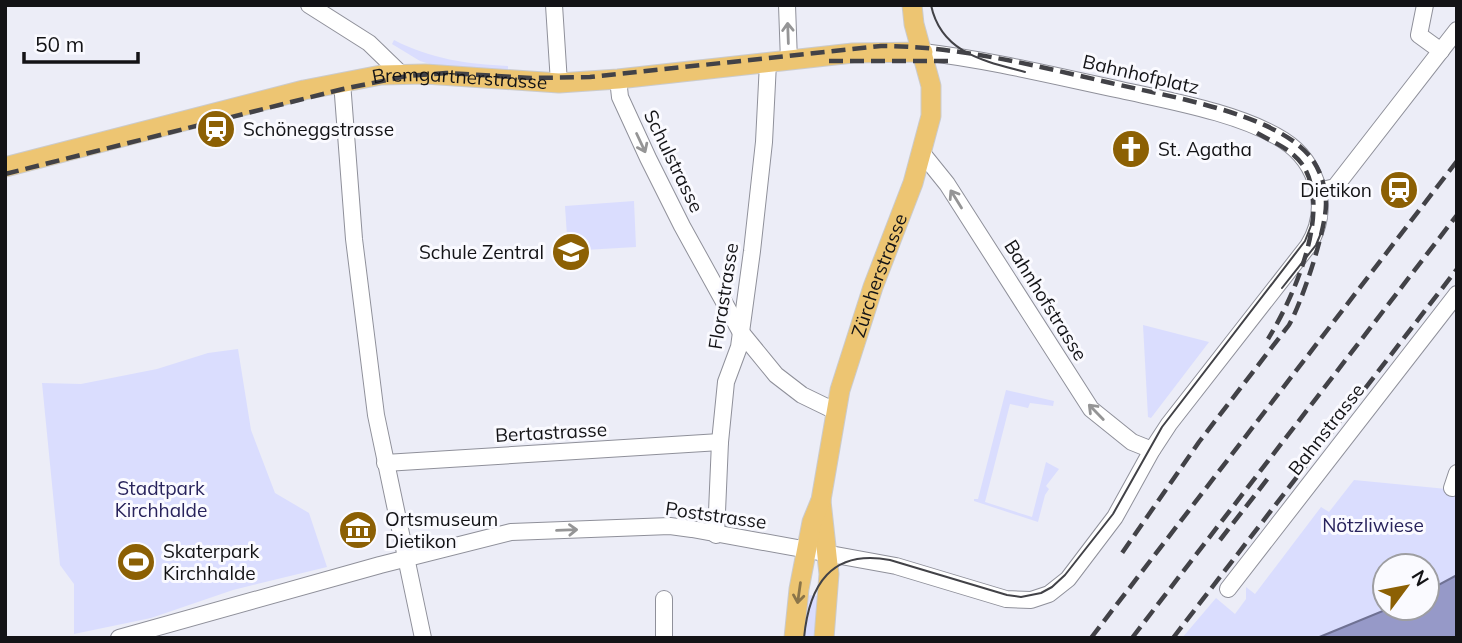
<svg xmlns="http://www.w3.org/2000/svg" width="1462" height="643" font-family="Mulish,sans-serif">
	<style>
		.green { fill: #daddfe }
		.water { fill: #9699c8; stroke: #6f7193; stroke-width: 2 }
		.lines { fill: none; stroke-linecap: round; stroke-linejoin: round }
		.minor-casing { stroke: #8f909a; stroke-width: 18 }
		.major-casing { stroke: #cbcbcc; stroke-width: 21 }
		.minor { stroke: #fff; stroke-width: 16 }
		.major { stroke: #edc572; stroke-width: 19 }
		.tram { stroke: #424247; stroke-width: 2 }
		.rail { stroke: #424247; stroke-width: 4.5; stroke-dasharray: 14 7; stroke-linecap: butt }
		.oneway { stroke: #959596 }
		.oneway2 { stroke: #8b7549 }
		.labels { text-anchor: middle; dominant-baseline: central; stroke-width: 6; stroke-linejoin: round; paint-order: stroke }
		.street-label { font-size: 19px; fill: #131316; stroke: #fafaff }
		.poi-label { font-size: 19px; fill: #131316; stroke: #fafaff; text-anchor: start }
		.park-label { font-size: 19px; fill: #28235c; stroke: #fafaff }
	</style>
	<rect width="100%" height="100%" fill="#ecedf7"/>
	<g class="green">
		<path d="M 394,40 C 431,59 467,64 508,66 L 508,71 L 433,65 L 420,61 L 392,44 Z"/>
		<path d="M 634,201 L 636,247 L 568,251 L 565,206 Z"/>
		<path d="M 1143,325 L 1209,342 L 1151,418 L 1148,417 Z"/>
		<path d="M 238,349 L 251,430 L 275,493 L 309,513 L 327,567 L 233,590 L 151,618 L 74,634 L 74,584 L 60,565 L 42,383 L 81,384 L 157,369 L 208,353 Z"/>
		<path d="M 1006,390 L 1054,401 L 1053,406 L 1030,403 L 1028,408 L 1010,404 L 985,502 L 1032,517 L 1046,462 L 1059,469 L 1046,486 L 1049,489 L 1045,495 L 1038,522 L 974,501 L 974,499 L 978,499 Z"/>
		<path d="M 1354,480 L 1457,490 L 1457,575 L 1427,591 L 1427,566 L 1385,566 L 1385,608 L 1389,608 L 1317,638 L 1182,638 L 1216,598 L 1235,614 L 1246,599 L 1246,587 L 1255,594 L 1321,507 L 1329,512 Z"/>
		<path d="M 804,595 L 822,596 L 819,638 L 800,638 Z"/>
	</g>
	<path class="water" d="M 1457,575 L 1457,638 L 1317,638 L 1390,608 L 1427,608 L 1427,591 Z"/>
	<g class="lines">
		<defs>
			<g id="minor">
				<path d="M 309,5 L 369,43 L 400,73"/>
				<path d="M 554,5 L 559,83"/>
				<path d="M 787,5 L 789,61"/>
				<path d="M 1425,5 L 1419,35 L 1441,51"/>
				<path d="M 618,79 L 620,97 L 648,158 L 682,226 L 740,331 L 776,375 L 802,395 L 835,411"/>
				<path d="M 342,82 L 354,239 L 376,415 L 423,638"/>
				<path d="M 922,153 L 947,184 L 1091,409 L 1132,442 L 1152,450"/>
				<path d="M 1319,191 L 1335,187 L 1457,30"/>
				<path d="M 385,463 L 720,442"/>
				<path d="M 1452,488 L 1457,473"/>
				<path d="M 716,535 L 720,442 L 726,382 L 739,347 L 752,251 L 764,142 L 768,63"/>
				<path d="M 1228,589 L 1457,294"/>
				<path d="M 119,638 L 380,565 L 511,532 L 670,526 L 692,529 L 896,566 L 1006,599 L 1031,600 L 1049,594 L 1068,579 L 1115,517 L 1152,450 L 1169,424 L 1308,246 C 1331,210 1319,163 1283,140 C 1240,113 1170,101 1121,90 C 1055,76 990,60 923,52"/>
				<path d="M 664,638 L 664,599"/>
			</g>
			<g id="major">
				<path id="s1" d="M 5,167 L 304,90 L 381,75 L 425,74 L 559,83 L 618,79 L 853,53 L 923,52"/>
				<path d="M 821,501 L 829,574 L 824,638"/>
				<path id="s2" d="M 794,638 L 799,589 L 812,522 L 821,500 L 840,390 L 873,287 L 913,183 L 931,116 L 931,86 L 914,24 L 912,5"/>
			</g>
		</defs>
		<use href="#minor" class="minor-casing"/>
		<use href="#major" class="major-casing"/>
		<use href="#minor" class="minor"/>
		<use href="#major" class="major"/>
		<g class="tram">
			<path d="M 931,5 C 941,53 984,61 1025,72"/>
			<path d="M 1282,288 L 1316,245 L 1323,228"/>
			<path d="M 804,638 C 809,585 831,549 890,560 L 1007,595 L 1021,597 L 1041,593 L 1052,587 L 1065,575 L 1113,514 L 1162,427 L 1305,241 L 1314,218"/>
		</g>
		<g class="rail">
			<path d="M 829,61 L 955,61"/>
			<path d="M 1257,133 C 1273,142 1291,149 1302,164 C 1333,209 1294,297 1268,339"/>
			<path d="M 5,174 L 343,89 L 407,76 L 446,73 L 531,78 L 590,77 L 881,46 C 959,46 1036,66 1111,83 C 1165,96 1278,113 1312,159 C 1321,172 1326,188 1326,204 C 1326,230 1302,302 1289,325 L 1199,442 L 1120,556"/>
			<path d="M 1220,540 L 1269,477"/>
			<path d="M 1091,638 L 1457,161"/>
			<path d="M 1132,638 L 1457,215"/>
			<path d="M 1173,638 L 1457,269"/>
		</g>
	</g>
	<defs><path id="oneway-shaft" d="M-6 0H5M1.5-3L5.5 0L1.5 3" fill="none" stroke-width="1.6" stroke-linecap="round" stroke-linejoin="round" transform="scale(1.75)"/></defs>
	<g class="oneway">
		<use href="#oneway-shaft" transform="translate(788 33) rotate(-92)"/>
		<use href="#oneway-shaft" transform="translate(641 143) rotate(65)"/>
		<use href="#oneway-shaft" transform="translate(956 199) rotate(-122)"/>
		<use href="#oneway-shaft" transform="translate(1096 412) rotate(-134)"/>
		<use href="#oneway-shaft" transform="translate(567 530) rotate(-2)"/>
	</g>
	<use class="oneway2" href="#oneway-shaft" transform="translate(799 593) rotate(98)"/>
	<defs>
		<symbol id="station-disc" viewBox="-11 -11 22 22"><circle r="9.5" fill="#8c6004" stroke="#fafaff"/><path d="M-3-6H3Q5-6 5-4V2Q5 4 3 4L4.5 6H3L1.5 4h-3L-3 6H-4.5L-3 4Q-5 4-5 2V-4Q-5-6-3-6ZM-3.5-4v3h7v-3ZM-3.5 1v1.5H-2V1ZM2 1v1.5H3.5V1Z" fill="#fff"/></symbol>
		<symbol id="church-disc" viewBox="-11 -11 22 22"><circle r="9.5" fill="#8c6004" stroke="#fafaff"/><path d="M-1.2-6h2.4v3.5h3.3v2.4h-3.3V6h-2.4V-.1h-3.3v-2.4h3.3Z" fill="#fff"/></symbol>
		<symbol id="school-disc" viewBox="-11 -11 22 22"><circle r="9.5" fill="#8c6004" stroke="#fafaff"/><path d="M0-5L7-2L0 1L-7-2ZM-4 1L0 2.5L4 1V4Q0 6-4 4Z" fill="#fff"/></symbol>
		<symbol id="museum-disc" viewBox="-11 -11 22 22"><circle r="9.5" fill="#8c6004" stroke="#fafaff"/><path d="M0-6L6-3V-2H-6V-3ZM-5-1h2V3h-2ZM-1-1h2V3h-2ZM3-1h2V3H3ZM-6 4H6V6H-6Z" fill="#fff"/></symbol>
		<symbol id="stadium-disc" viewBox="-11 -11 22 22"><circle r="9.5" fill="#8c6004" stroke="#fafaff"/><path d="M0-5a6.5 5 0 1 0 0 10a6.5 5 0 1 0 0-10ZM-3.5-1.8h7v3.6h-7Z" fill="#fff"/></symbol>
	</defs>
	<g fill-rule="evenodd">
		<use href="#station-disc" x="194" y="107" width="44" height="44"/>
		<use href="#church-disc" x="1109" y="127" width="44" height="44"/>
		<use href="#station-disc" x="1377" y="168" width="44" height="44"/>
		<use href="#school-disc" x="549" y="230" width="44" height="44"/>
		<use href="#museum-disc" x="336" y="508" width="44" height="44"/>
		<use href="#stadium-disc" x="114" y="540" width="44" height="44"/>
	</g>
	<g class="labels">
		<g class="street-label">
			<text transform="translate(1141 74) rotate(13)">Bahnhofplatz</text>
			<text stroke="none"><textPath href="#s1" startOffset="466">Bremgartnerstrasse</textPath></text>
			<text transform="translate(674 161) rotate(64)">Schulstrasse</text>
			<text stroke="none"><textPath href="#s2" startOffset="374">Zürcherstrasse</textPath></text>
			<text transform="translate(723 296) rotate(-81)">Florastrasse</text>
			<text transform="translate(1046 300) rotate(58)">Bahnhofstrasse</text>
			<text transform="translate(1326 429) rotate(-52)">Bahnstrasse</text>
			<text transform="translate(551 432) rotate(-3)">Bertastrasse</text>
			<text transform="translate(716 515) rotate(8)">Poststrasse</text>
		</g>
		<g class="poi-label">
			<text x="243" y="129">Schöneggstrasse</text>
			<text x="1158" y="149">St. Agatha</text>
			<text x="1372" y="190" text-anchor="end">Dietikon</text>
			<text x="544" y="252" text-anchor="end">Schule Zentral</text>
			<text x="385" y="519">Ortsmuseum<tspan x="385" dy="22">Dietikon</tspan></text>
			<text x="163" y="551">Skaterpark<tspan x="163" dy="22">Kirchhalde</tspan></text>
		</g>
		<g class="park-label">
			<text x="161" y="488">Stadtpark<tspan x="161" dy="22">Kirchhalde</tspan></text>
			<text x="1373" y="525">Nötzliwiese</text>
		</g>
	</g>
	<rect width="1462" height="643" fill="none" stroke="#131316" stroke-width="14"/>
	<g transform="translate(1406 587) rotate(58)"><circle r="33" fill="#fafaff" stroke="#9e9ea2" stroke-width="2"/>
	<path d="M0-5L12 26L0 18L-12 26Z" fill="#8c6004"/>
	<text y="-10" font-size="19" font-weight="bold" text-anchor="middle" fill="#131316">N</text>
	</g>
	<path d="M24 52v10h114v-10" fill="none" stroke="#131316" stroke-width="3.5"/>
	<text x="35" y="52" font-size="21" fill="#131316" stroke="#fafaff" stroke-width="5" paint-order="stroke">50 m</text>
</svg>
